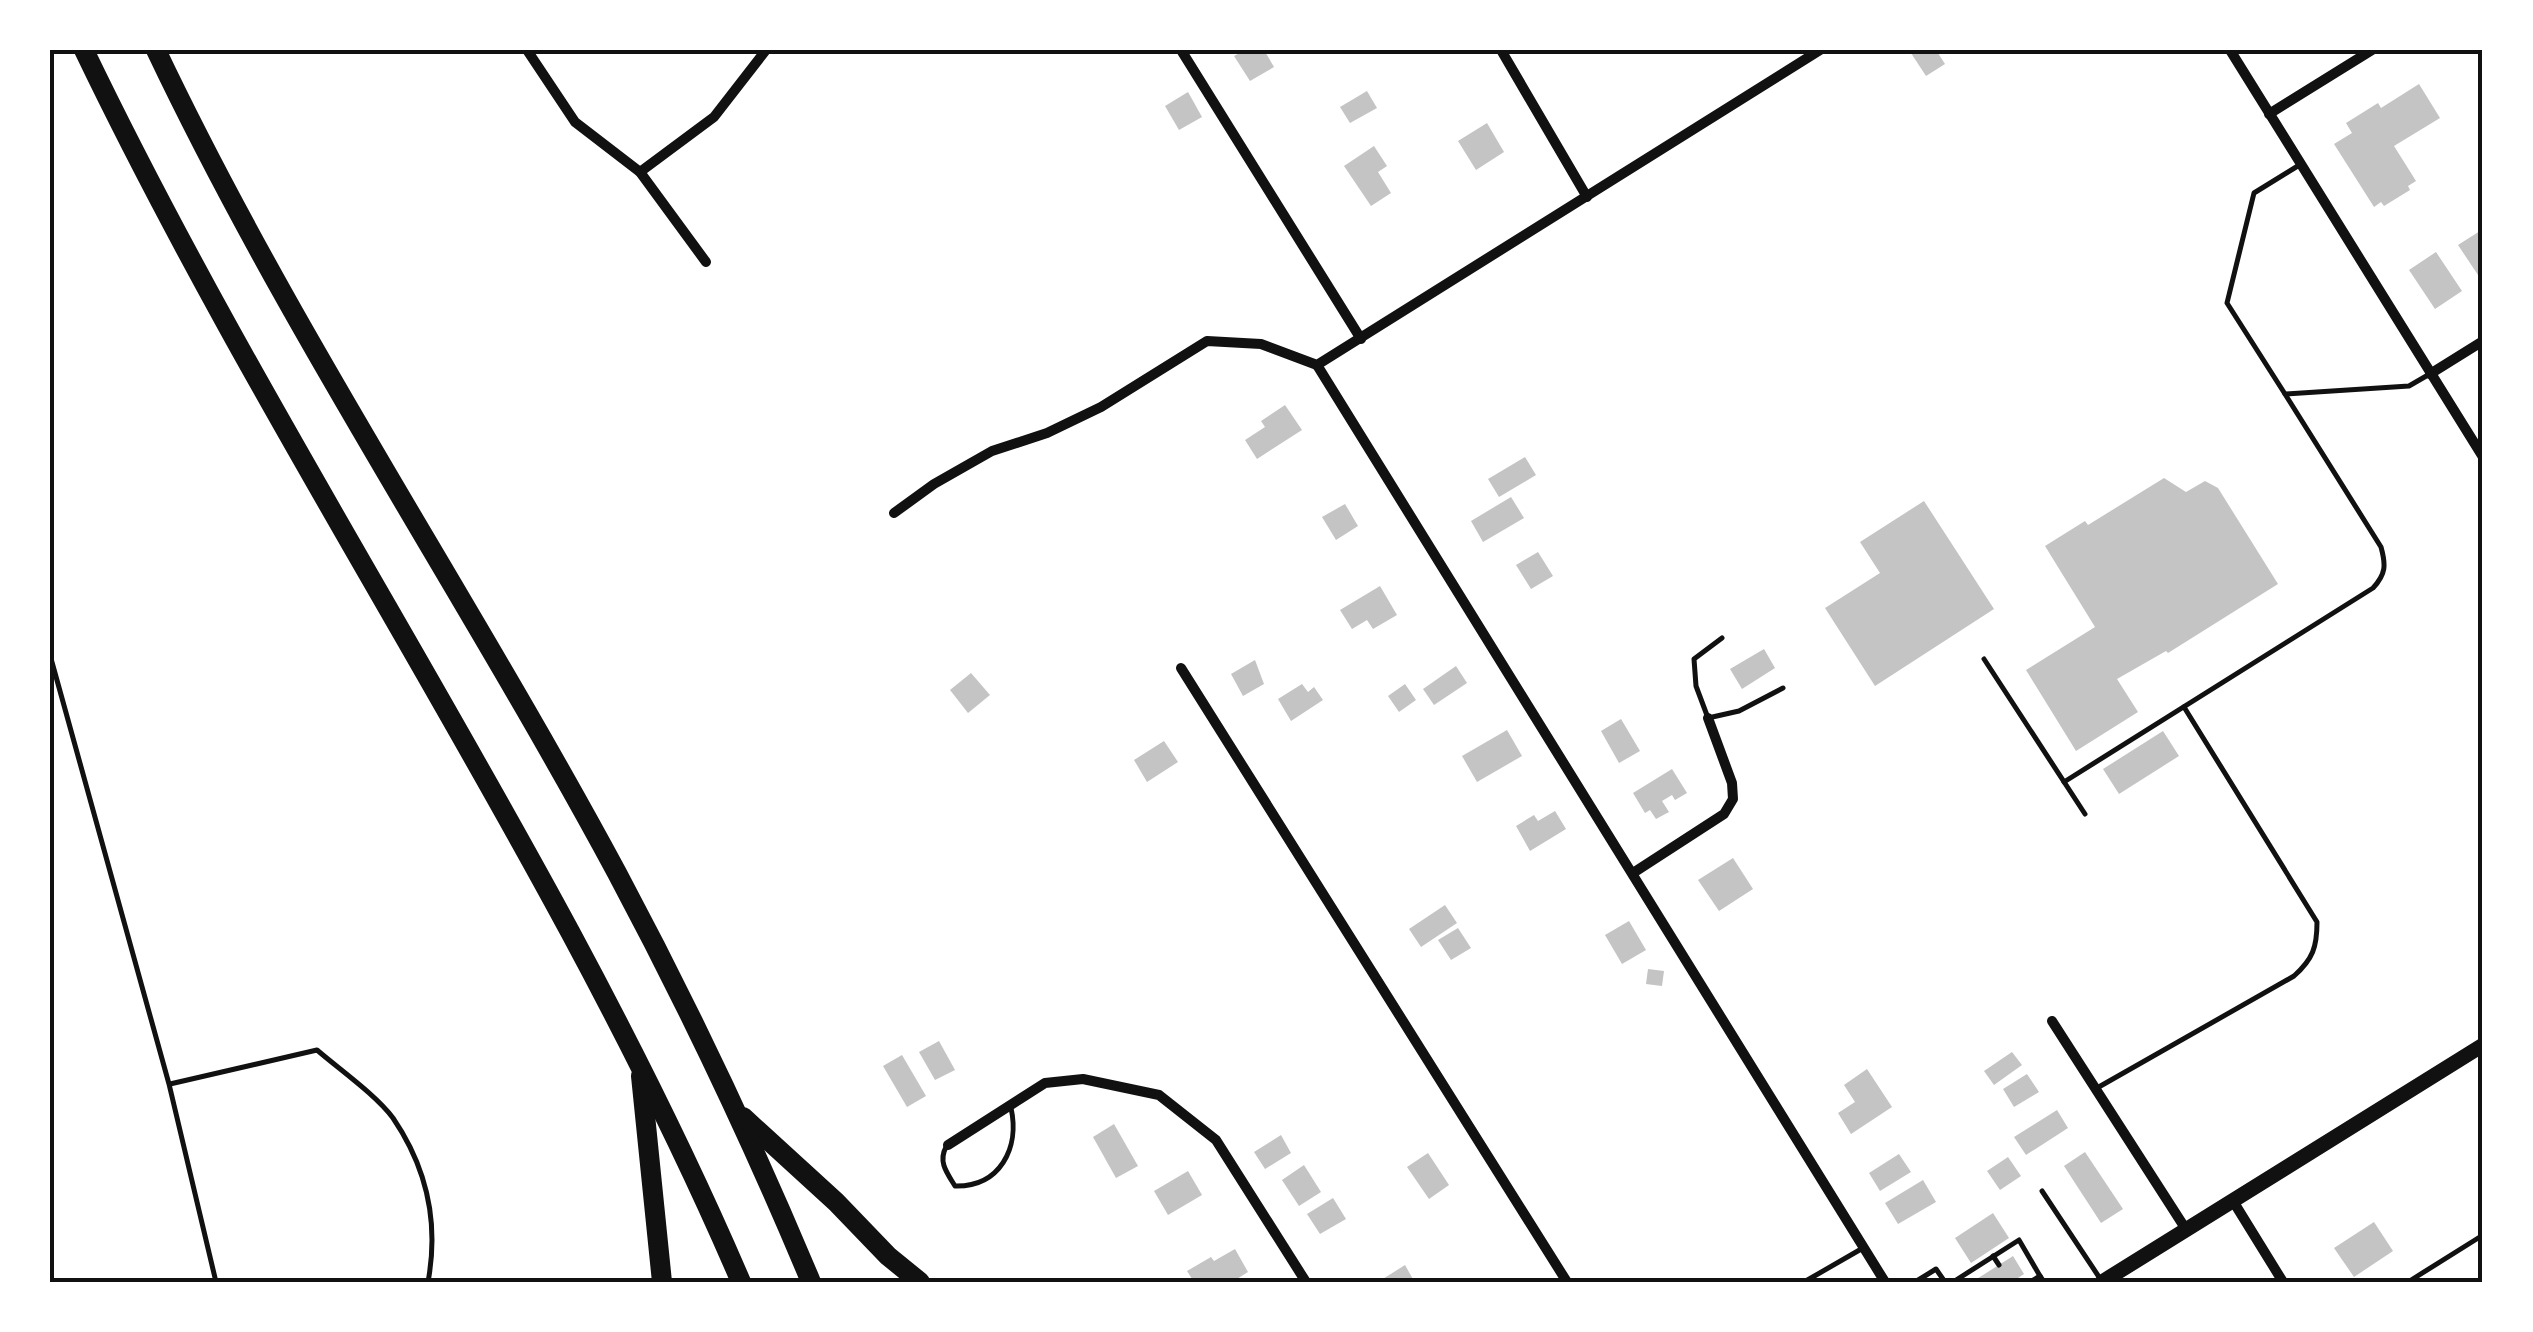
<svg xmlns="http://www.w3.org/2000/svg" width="2533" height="1332" font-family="'Asap Condensed',sans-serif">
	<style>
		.building { fill: #c4c4c4 }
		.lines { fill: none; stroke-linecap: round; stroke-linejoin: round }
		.service { stroke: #111; stroke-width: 5 }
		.minor { stroke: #111; stroke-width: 10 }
		.secondary { stroke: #111; stroke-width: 15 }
		.motorway { stroke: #111; stroke-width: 20 }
		.neatline { fill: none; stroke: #111; stroke-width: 4 }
	</style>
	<rect width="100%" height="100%" fill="#fff"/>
	<g class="building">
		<path d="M 1245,50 L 1264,50 L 1274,67 L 1250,81 L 1234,56 Z"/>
		<path d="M 1909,50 L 1936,50 L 1945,64 L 1926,76 Z"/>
		<path d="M 2419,84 L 2440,118 L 2394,146 L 2416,181 L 2408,186 L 2410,190 L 2384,206 L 2381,202 L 2374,207 L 2334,144 L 2352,133 L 2346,123 L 2378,103 L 2381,108 Z"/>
		<path d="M 1367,91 L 1377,108 L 1350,123 L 1340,107 Z"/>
		<path d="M 1188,92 L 1202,117 L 1179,130 L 1165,106 Z"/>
		<path d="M 1487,123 L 1504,152 L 1476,170 L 1458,141 Z"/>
		<path d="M 1374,146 L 1387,166 L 1378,172 L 1391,193 L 1371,206 L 1344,166 Z"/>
		<path d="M 2480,231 L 2483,236 L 2483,276 L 2480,278 L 2458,245 Z"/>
		<path d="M 2436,252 L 2462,291 L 2435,309 L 2409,270 Z"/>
		<path d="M 1285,405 L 1302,430 L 1257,459 L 1245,440 L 1265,427 L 1261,421 Z"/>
		<path d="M 1525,457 L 1536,475 L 1499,497 L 1488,479 Z"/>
		<path d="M 2164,478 L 2186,492 L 2205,481 L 2218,488 L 2278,584 L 2168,653 L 2166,651 L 2117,679 L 2138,712 L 2076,751 L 2026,670 L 2095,627 L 2045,546 L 2085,521 L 2088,525 Z"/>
		<path d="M 1511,497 L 1524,518 L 1483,542 L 1471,521 Z"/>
		<path d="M 1924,501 L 1994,609 L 1875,686 L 1825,608 L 1880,573 L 1860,542 Z"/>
		<path d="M 1345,504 L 1358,526 L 1336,540 L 1322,517 Z"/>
		<path d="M 1538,552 L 1553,576 L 1531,589 L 1516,565 Z"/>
		<path d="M 1380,586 L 1397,615 L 1373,629 L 1367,620 L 1352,629 L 1340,610 Z"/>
		<path d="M 1764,649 L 1775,668 L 1742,689 L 1730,669 Z"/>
		<path d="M 1255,660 L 1264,684 L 1243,696 L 1231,674 Z"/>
		<path d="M 1456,666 L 1467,683 L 1434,705 L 1423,689 Z"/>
		<path d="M 971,673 L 990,695 L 968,713 L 950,690 Z"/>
		<path d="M 1302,684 L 1308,692 L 1314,687 L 1323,700 L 1291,721 L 1278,699 Z"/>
		<path d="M 1405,684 L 1416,700 L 1399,712 L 1388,696 Z"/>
		<path d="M 1621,719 L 1640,751 L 1619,763 L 1601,731 Z"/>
		<path d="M 1507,730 L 1522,756 L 1477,782 L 1462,756 Z"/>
		<path d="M 2163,731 L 2179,756 L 2119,794 L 2103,769 Z"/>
		<path d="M 1164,741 L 1178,762 L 1147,782 L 1134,760 Z"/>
		<path d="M 1672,769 L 1687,793 L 1675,800 L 1672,795 L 1662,801 L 1669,812 L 1656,819 L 1650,810 L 1645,813 L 1633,793 Z"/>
		<path d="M 1555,811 L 1566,829 L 1530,851 L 1516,826 L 1534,815 L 1538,821 Z"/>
		<path d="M 1733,858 L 1753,889 L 1719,911 L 1698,880 Z"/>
		<path d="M 1445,905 L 1457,923 L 1421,947 L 1409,929 Z"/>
		<path d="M 1629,921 L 1646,950 L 1622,964 L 1605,935 Z"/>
		<path d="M 1458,928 L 1471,948 L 1451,960 L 1438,940 Z"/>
		<path d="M 1648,969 L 1664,971 L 1662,986 L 1646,984 Z"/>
		<path d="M 939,1041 L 955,1070 L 935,1080 L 919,1052 Z"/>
		<path d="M 2012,1052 L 2022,1065 L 1994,1085 L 1984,1071 Z"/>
		<path d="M 902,1055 L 926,1096 L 907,1107 L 883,1066 Z"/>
		<path d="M 1867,1069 L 1892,1107 L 1851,1134 L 1838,1113 L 1855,1102 L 1844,1085 Z"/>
		<path d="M 2027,1074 L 2039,1092 L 2014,1107 L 2003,1089 Z"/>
		<path d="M 2057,1110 L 2068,1128 L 2026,1155 L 2014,1137 Z"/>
		<path d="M 1114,1124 L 1138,1166 L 1116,1178 L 1093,1137 Z"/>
		<path d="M 1281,1135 L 1291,1153 L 1265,1169 L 1254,1152 Z"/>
		<path d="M 2085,1152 L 2123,1209 L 2101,1223 L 2064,1166 Z"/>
		<path d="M 1428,1153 L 1449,1185 L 1429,1199 L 1407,1167 Z"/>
		<path d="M 1899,1154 L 1911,1172 L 1880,1191 L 1869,1173 Z"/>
		<path d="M 2008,1157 L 2021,1176 L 2000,1190 L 1987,1171 Z"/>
		<path d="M 1304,1165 L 1321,1192 L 1299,1206 L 1282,1180 Z"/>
		<path d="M 1188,1171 L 1202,1195 L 1168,1215 L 1154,1191 Z"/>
		<path d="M 1923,1180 L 1936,1202 L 1898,1224 L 1885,1203 Z"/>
		<path d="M 1333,1198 L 1346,1219 L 1320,1234 L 1307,1214 Z"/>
		<path d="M 1993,1213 L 2009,1238 L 1971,1263 L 1955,1238 Z"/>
		<path d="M 2374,1222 L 2393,1251 L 2354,1277 L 2334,1248 Z"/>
		<path d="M 1235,1249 L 1248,1272 L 1232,1282 L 1194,1282 L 1187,1271 L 1211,1257 L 1214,1261 Z"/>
		<path d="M 2013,1256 L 2024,1274 L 2012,1282 L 1972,1282 Z"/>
		<path d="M 1405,1265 L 1414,1281 L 1412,1282 L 1378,1282 Z"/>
	</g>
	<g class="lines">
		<g class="service">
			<path d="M 2301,164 L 2254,193 L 2227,303 L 2285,394 L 2409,386 L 2428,375"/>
			<path d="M 1722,638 L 1694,659 L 1696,686 L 1708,718 L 1739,711 L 1783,688"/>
			<path d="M 50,655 L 169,1084 L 216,1282"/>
			<path d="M 1984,659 L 2085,814"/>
			<path d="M 2064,782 L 2373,588 C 2386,574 2386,565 2381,547 L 2285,394"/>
			<path d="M 170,1084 L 317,1050 C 339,1069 376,1095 393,1118 C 427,1168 439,1223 428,1282"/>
			<path d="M 2097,1088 L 2294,976 C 2313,959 2317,947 2317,922 L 2184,707"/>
			<path d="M 946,1147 C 938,1162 947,1173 955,1186 C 1000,1187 1020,1148 1011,1108"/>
			<path d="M 2042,1191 L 2101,1280"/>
			<path d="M 1993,1256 L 1999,1265"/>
			<path d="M 1804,1282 L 1863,1248"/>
			<path d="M 1915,1282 L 1936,1269 L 1945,1282"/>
			<path d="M 1953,1282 L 2019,1240 L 2040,1276"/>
			<path d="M 2030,1282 L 2040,1276 L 2044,1282"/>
			<path d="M 2408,1282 L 2483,1235"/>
		</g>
		<g class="minor">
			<path d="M 527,50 L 575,122 L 640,172 L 706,262"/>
			<path d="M 1181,50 L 1361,339"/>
			<path d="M 1501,50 L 1587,197"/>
			<path d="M 2230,50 L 2483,457"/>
			<path d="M 2269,114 L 2372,50"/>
			<path d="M 640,172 L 714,117 L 766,50"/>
			<path d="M 1317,365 L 1885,1282"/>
			<path d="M 2430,374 L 2483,341"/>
			<path d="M 894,513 L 934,484 L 992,451 L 1047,433 L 1101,407 L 1207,341 L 1261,344 L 1317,365 L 1820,50"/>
			<path d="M 1181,668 L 1567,1282"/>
			<path d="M 1633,873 L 1724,814 L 1733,799 L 1732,783 L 1708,718"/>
			<path d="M 2052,1021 L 2187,1231"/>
			<path d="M 948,1145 L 1045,1083 L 1083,1079 L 1159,1095 L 1216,1140 L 1306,1282"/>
			<path d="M 2233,1201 L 2283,1282"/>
		</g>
		<path class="secondary" d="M 2102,1282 L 2483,1045"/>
		<g class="motorway">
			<path d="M 84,50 C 286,470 557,853 741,1282"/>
			<path d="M 156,50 C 291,334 468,596 617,873 C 688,1006 753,1143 811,1282"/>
			<path d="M 641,1076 L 662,1282"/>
			<path d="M 743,1117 L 836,1202 L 888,1256 L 920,1282"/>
		</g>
	</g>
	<rect width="2533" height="1332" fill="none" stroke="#ffffff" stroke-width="105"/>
	<rect x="52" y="52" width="2428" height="1228" class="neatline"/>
</svg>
